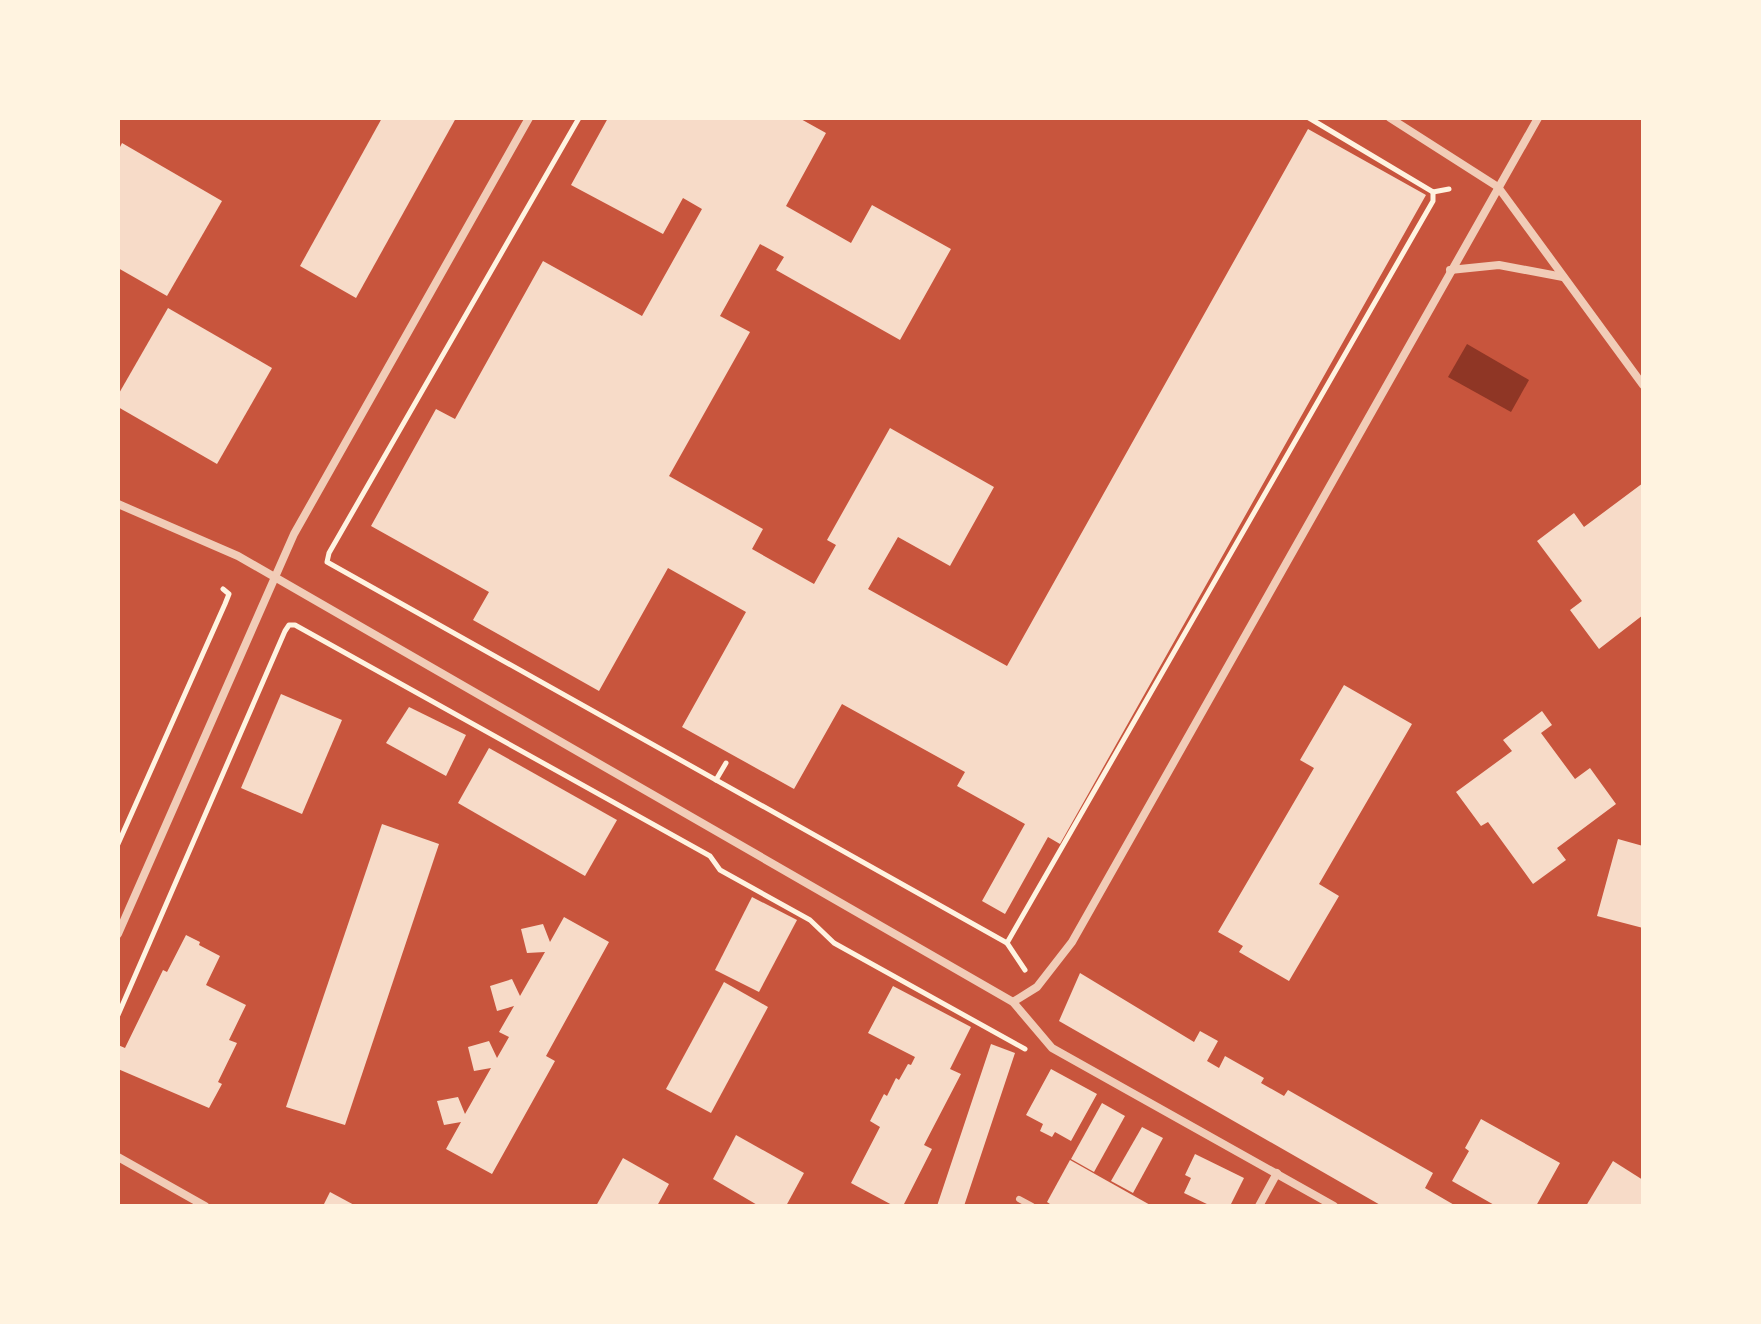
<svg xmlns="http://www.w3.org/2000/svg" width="1761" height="1324" font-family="Raleway,sans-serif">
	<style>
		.water { fill: #8f3625 }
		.building { fill: #f7dbc8 }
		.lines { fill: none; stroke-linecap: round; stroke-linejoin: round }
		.path { stroke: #fff3e0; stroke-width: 5 }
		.service { stroke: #f1ccb7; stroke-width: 6 }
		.minor { stroke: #f1ccb7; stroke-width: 8 }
	</style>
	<rect width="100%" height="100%" fill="#c8553d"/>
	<path class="water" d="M 1467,344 L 1529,380 L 1511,412 L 1448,377 Z"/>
	<g class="building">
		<path d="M 382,118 L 456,118 L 356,298 L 300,266 Z"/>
		<path d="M 608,118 L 799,118 L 826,133 L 786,206 L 851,243 L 872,205 L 951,249 L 900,340 L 776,270 L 784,257 L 760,244 L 720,316 L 750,332 L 669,476 L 763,529 L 752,549 L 814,584 L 836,545 L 827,540 L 890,428 L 994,487 L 950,566 L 898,537 L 868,589 L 1007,666 L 1308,129 L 1426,195 L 1060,844 L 1048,837 L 1005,914 L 982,901 L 1025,824 L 957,786 L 965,772 L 842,704 L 794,789 L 682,727 L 746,612 L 668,568 L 599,691 L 473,620 L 489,592 L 371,526 L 436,409 L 455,419 L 543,261 L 642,316 L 702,209 L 683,198 L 663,234 L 571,185 Z"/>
		<path d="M 122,143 L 222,201 L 167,296 L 118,268 L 118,151 Z"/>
		<path d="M 168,308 L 272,368 L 217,464 L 118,407 L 118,395 Z"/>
		<path d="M 1643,483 L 1643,615 L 1599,649 L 1570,610 L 1582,601 L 1537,541 L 1574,513 L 1584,527 Z"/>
		<path d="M 1344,685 L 1412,724 L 1319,884 L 1339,896 L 1289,981 L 1239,952 L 1243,946 L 1218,932 L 1314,768 L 1300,760 Z"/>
		<path d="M 281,694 L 342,720 L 302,814 L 241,788 Z"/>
		<path d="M 409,707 L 466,735 L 446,776 L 386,743 Z"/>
		<path d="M 1542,711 L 1552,725 L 1541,733 L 1575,779 L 1590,768 L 1616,804 L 1557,848 L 1566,860 L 1533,884 L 1488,822 L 1481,826 L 1456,792 L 1512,751 L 1503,740 Z"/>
		<path d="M 489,748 L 617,820 L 585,876 L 458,803 Z"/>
		<path d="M 382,824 L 439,844 L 345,1125 L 286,1107 Z"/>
		<path d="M 1618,839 L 1643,846 L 1643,928 L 1597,916 Z"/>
		<path d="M 752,897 L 797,920 L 759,992 L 715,970 Z"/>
		<path d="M 564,917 L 609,942 L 546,1056 L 555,1061 L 492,1174 L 446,1149 L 461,1122 L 444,1125 L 437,1101 L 458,1097 L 465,1114 L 491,1068 L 474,1071 L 468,1047 L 489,1041 L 497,1058 L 509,1037 L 499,1032 L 514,1006 L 497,1011 L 490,986 L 512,979 L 520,996 L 545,952 L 527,953 L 521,929 L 543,924 L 550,942 Z"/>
		<path d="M 186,935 L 200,942 L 199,945 L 220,956 L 206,985 L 246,1005 L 229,1040 L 237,1043 L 218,1082 L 222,1084 L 209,1108 L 118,1069 L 118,1045 L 125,1048 L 163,970 L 167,972 Z"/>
		<path d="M 1080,973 L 1194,1042 L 1200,1031 L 1218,1041 L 1207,1061 L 1219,1068 L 1225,1056 L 1264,1078 L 1261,1083 L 1284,1096 L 1288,1090 L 1433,1173 L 1425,1188 L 1456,1206 L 1382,1206 L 1059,1021 Z"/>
		<path d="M 724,982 L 768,1007 L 711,1113 L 666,1089 Z"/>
		<path d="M 893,986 L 971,1027 L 950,1069 L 961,1074 L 924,1145 L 932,1149 L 903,1206 L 894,1206 L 851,1183 L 880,1127 L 870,1121 L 884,1094 L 887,1096 L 896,1078 L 899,1080 L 908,1064 L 911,1065 L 915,1057 L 868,1033 Z"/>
		<path d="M 991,1044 L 1015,1053 L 964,1206 L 937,1206 Z"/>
		<path d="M 1051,1069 L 1097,1094 L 1071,1141 L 1055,1132 L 1052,1137 L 1040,1131 L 1043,1124 L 1026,1115 Z"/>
		<path d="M 1102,1103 L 1125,1116 L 1094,1172 L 1071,1159 Z"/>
		<path d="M 1481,1119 L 1560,1163 L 1536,1206 L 1496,1206 L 1452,1181 L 1469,1151 L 1465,1148 Z"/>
		<path d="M 1142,1127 L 1163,1138 L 1133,1193 L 1111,1181 Z"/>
		<path d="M 736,1135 L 804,1173 L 786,1206 L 759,1206 L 713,1179 Z"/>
		<path d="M 1195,1154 L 1244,1178 L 1230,1206 L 1211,1206 L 1184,1193 L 1191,1178 L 1185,1175 Z"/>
		<path d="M 623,1158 L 669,1184 L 657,1206 L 596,1206 Z"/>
		<path d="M 1070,1160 L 1152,1206 L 1053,1206 L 1047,1202 Z"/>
		<path d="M 1613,1161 L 1643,1180 L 1641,1206 L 1586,1206 Z"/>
		<path d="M 330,1192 L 356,1206 L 323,1206 Z"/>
	</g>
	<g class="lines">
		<g class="path">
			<path d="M 579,118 L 329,553 L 327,562 L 1007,943 L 1025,970"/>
			<path d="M 1309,118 L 1433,192 L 1449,189"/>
			<path d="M 716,780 L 726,763"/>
			<path d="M 118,844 L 225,604 L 229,594 L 223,589"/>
			<path d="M 1007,943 L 1433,201 L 1433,192"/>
			<path d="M 118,1015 L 285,631 L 289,625 L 295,625 L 710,856 L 720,870 L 810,920 L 834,943 L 1025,1049"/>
		</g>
		<path class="service" d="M 1019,1199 L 1032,1206"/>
		<g class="minor">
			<path d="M 1390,118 L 1498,187 L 1643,385"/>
			<path d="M 1450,270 L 1499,265 L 1563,277"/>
			<path d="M 118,504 L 238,556 L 1013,1002 L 1052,1048 L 1334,1206"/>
			<path d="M 118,934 L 294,534 L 529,118"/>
			<path d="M 1013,1002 L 1037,987 L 1072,942 L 1538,118"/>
			<path d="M 118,1157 L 205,1206"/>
			<path d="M 1259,1206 L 1277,1173"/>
		</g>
	</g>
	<rect width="1761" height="1324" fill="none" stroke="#fff3e0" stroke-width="240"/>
</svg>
